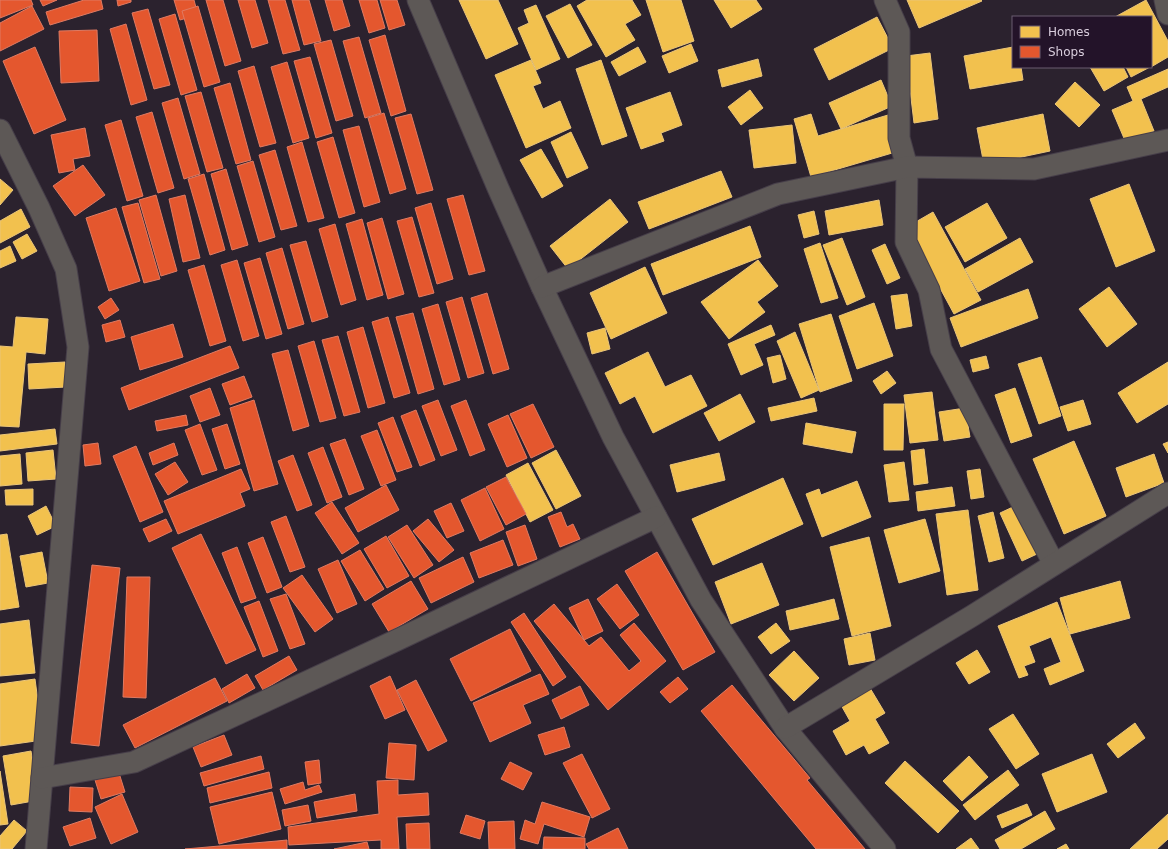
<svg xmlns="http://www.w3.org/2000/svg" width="1168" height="849" font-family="'DejaVu Sans',sans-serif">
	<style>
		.homes { fill: #f2c14e; stroke: #eac579 }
		.shops { fill: #e4572e; stroke: #e07a62 }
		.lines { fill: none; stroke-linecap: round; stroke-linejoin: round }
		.minor-casing { stroke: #463e49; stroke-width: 23 }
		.minor { stroke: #5d5856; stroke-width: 21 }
	</style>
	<rect width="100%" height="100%" fill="#2b222e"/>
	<g class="homes">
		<path d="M 459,0 L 498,0 L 518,44 L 486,59 Z"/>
		<path d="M 587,0 L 632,0 L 641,15 L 625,24 L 635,40 L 606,57 L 577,6 Z"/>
		<path d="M 646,0 L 681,0 L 694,41 L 663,52 Z"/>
		<path d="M 714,0 L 756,0 L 762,9 L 731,28 Z"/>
		<path d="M 907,0 L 981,0 L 982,1 L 919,28 Z"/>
		<path d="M 1146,0 L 1168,41 L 1168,57 L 1151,67 L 1151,17 L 1115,17 Z"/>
		<path d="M 570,4 L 592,45 L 568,58 L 546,16 Z"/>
		<path d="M 536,5 L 560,59 L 536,70 L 518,28 L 529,23 L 524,10 Z"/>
		<path d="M 877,17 L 893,48 L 829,80 L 814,49 Z"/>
		<path d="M 691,44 L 698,61 L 669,73 L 662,56 Z"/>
		<path d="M 638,47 L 646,62 L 619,76 L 611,62 Z"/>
		<path d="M 1013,47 L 1013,67 L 1021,67 L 1023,80 L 970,89 L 964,56 Z"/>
		<path d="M 930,53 L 938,119 L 914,123 L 906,56 Z"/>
		<path d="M 758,59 L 762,76 L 722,87 L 718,70 Z"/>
		<path d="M 531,60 L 541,83 L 533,86 L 543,109 L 560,101 L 571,128 L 526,148 L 495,75 Z"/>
		<path d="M 601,60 L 627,136 L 602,145 L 576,69 Z"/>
		<path d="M 1090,67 L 1123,67 L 1128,77 L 1104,91 Z"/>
		<path d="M 1126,67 L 1150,67 L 1131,77 Z"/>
		<path d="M 1168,69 L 1168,87 L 1141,99 L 1154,131 L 1126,143 L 1112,110 L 1133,101 L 1127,87 Z"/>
		<path d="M 881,80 L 892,106 L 841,129 L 829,103 Z"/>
		<path d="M 1075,82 L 1100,105 L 1079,127 L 1055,104 Z"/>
		<path d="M 750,90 L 763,108 L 741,125 L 728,107 Z"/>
		<path d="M 670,92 L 682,125 L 661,133 L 664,141 L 641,149 L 626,108 Z"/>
		<path d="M 811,114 L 818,136 L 888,115 L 899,151 L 811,177 L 794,119 Z"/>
		<path d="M 1043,114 L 1050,151 L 984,165 L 977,128 Z"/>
		<path d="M 792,125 L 796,163 L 754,168 L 749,130 Z"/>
		<path d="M 571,132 L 588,168 L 567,178 L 551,142 Z"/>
		<path d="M 541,149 L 563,186 L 542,198 L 520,160 Z"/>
		<path d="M 721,171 L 732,197 L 649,229 L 638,202 Z"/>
		<path d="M 0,179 L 13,190 L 0,205 Z"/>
		<path d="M 1129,184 L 1155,251 L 1116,267 L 1090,199 Z"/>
		<path d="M 610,199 L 628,222 L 568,269 L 550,246 Z"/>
		<path d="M 879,200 L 883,225 L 829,235 L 825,211 Z"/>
		<path d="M 987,203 L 1007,238 L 965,262 L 945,227 Z"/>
		<path d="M 21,209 L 30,227 L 0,243 L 0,221 Z"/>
		<path d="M 814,211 L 819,234 L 804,238 L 798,215 Z"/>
		<path d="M 933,212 L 981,300 L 954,314 L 907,227 Z"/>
		<path d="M 750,226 L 761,257 L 663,295 L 651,264 Z"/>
		<path d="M 27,234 L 37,251 L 22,259 L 13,242 Z"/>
		<path d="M 842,238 L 865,297 L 847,305 L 823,245 Z"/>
		<path d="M 1020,238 L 1033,262 L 978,292 L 965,269 Z"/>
		<path d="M 820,243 L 838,298 L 821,303 L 804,249 Z"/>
		<path d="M 885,244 L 900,278 L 887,284 L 872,250 Z"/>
		<path d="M 10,246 L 16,261 L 0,268 L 0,251 Z"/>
		<path d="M 758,260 L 778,286 L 757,302 L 765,312 L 729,339 L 701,302 Z"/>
		<path d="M 645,267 L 667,313 L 611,339 L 590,293 Z"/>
		<path d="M 1109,287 L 1137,324 L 1107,347 L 1079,309 Z"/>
		<path d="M 1028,289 L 1038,318 L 961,347 L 950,318 Z"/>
		<path d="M 907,294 L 912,326 L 896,329 L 891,296 Z"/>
		<path d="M 874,303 L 893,356 L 857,369 L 839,316 Z"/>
		<path d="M 831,314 L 852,381 L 820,392 L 799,324 Z"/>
		<path d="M 16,317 L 48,319 L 45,354 L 26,352 L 19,427 L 0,426 L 0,346 L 13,347 Z"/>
		<path d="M 771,325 L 775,335 L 754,344 L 763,365 L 741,375 L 728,344 Z"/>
		<path d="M 605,328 L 610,349 L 592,354 L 587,333 Z"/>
		<path d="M 795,332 L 819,390 L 801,398 L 777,341 Z"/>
		<path d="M 648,352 L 665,387 L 691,375 L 707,406 L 653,433 L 635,396 L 620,404 L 605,373 Z"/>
		<path d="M 780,355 L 786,379 L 773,383 L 767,358 Z"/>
		<path d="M 986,356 L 989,368 L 973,372 L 970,360 Z"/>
		<path d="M 1041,357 L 1061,416 L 1039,424 L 1018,364 Z"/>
		<path d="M 65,362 L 66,387 L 29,389 L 28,364 Z"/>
		<path d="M 1168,362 L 1168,404 L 1137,423 L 1118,393 Z"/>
		<path d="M 887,371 L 896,383 L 881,394 L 873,381 Z"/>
		<path d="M 1015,388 L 1032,436 L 1011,443 L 995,395 Z"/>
		<path d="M 932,392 L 938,440 L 910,443 L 904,395 Z"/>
		<path d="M 740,394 L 755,422 L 719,441 L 704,413 Z"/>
		<path d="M 814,398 L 817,411 L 771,421 L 768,408 Z"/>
		<path d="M 1083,400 L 1091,424 L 1068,431 L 1060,407 Z"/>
		<path d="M 884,404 L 904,404 L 903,450 L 884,450 Z"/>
		<path d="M 965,408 L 970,437 L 944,441 L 939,412 Z"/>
		<path d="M 806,423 L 856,432 L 852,453 L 803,444 Z"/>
		<path d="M 55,429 L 57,444 L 0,451 L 0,435 Z"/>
		<path d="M 1074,441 L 1106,516 L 1064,534 L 1033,459 Z"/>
		<path d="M 1168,442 L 1168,453 L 1163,444 Z"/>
		<path d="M 924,449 L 928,483 L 914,485 L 911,451 Z"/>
		<path d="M 53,450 L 56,479 L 28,481 L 26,453 Z"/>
		<path d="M 556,450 L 581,496 L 556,509 L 532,463 Z"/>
		<path d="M 719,453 L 725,480 L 677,492 L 670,465 Z"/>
		<path d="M 20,454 L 22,484 L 0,486 L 0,456 Z"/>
		<path d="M 1154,454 L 1164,483 L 1126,497 L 1116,468 Z"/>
		<path d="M 904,462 L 909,500 L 889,502 L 884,465 Z"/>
		<path d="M 528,463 L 553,510 L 530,522 L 506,475 Z"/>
		<path d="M 980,469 L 984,497 L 971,499 L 967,471 Z"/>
		<path d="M 783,478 L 803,524 L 713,565 L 692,519 Z"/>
		<path d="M 857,481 L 871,517 L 822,537 L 806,494 L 819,489 L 821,495 Z"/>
		<path d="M 952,487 L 955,506 L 918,511 L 916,492 Z"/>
		<path d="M 33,489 L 33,505 L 6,505 L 5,490 Z"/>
		<path d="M 46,506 L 56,526 L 37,535 L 28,516 Z"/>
		<path d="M 1015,506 L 1037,554 L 1022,561 L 1000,513 Z"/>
		<path d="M 968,510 L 978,590 L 947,595 L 936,514 Z"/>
		<path d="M 993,512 L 1004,558 L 989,562 L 978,516 Z"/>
		<path d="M 925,519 L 940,571 L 899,583 L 884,530 Z"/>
		<path d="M 7,534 L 19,607 L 0,610 L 0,535 Z"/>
		<path d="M 869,537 L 891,626 L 852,636 L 830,547 Z"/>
		<path d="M 42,552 L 48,583 L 26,587 L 20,556 Z"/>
		<path d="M 762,563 L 779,605 L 731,624 L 715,582 Z"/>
		<path d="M 1120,581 L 1130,618 L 1070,634 L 1060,598 Z"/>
		<path d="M 834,599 L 839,619 L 790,630 L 786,611 Z"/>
		<path d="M 1057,602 L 1084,671 L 1050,685 L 1044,669 L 1061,662 L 1051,637 L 1029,646 L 1035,662 L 1024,666 L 1028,675 L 1019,678 L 998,626 Z"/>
		<path d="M 29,620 L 35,673 L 0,676 L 0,624 Z"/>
		<path d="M 776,623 L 790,641 L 771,654 L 758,637 Z"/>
		<path d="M 870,633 L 875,660 L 849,665 L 844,639 Z"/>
		<path d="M 977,650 L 990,672 L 969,684 L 956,663 Z"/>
		<path d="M 794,651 L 819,678 L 794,701 L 769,675 Z"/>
		<path d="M 35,679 L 43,740 L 0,746 L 0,684 Z"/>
		<path d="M 870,688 L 885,713 L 875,719 L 889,743 L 869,754 L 864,745 L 846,755 L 833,731 L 850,721 L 841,705 Z"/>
		<path d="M 1013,714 L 1039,754 L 1016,769 L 989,729 Z"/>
		<path d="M 1135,723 L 1145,738 L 1118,758 L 1107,744 Z"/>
		<path d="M 31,751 L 39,800 L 11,805 L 3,756 Z"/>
		<path d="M 1092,754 L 1107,792 L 1057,812 L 1042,774 Z"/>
		<path d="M 969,756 L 988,777 L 962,801 L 943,781 Z"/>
		<path d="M 905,761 L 959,811 L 938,833 L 885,783 Z"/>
		<path d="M 1008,770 L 1019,785 L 975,820 L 963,805 Z"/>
		<path d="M 0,771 L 8,824 L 0,825 Z"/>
		<path d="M 1027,804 L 1032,815 L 1002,828 L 997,816 Z"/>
		<path d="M 1045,811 L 1055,829 L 1021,849 L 1000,849 L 995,840 Z"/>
		<path d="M 1168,814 L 1168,839 L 1157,849 L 1130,849 Z"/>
		<path d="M 14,820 L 27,831 L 12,849 L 0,849 L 0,836 Z"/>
		<path d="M 971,838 L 979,849 L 956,849 Z"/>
		<path d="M 1066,844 L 1069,849 L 1057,849 Z"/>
	</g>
	<g class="shops">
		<path d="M 0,0 L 31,0 L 33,5 L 0,18 Z"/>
		<path d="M 40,0 L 57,0 L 43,6 Z"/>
		<path d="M 84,0 L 101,0 L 103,9 L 50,25 L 46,12 Z"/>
		<path d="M 117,0 L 131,0 L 131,2 L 118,6 Z"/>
		<path d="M 174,0 L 194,0 L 198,15 L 180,20 Z"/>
		<path d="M 206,0 L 223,0 L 241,61 L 225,66 Z"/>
		<path d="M 238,0 L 255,0 L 268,43 L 252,48 Z"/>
		<path d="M 268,0 L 285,0 L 300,50 L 283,54 Z"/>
		<path d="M 292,0 L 309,0 L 321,41 L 304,45 Z"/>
		<path d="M 325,0 L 342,0 L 350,26 L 334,31 Z"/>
		<path d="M 359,0 L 377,0 L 385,28 L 369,33 Z"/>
		<path d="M 380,0 L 397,0 L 405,25 L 389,30 Z"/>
		<path d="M 32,6 L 44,29 L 0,51 L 0,23 Z"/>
		<path d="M 198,6 L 220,82 L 204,87 L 182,11 Z"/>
		<path d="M 148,9 L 170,85 L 154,89 L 132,13 Z"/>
		<path d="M 175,14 L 197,90 L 181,95 L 159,19 Z"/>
		<path d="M 126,24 L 147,100 L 131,105 L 110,29 Z"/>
		<path d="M 97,30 L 99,81 L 61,83 L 59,31 Z"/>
		<path d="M 385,35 L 406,111 L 391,116 L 369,40 Z"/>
		<path d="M 359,37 L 381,113 L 365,118 L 343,41 Z"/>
		<path d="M 331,40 L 353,116 L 336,121 L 314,44 Z"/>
		<path d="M 35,47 L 66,120 L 34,134 L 3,61 Z"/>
		<path d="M 310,57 L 332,133 L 316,138 L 294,61 Z"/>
		<path d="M 287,62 L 309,138 L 293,143 L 271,67 Z"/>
		<path d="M 254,66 L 276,143 L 260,147 L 238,71 Z"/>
		<path d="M 230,83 L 251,160 L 236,164 L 214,88 Z"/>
		<path d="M 201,92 L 223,168 L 207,172 L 185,96 Z"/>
		<path d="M 178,98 L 200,174 L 184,179 L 162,103 Z"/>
		<path d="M 152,112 L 174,188 L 158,193 L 136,117 Z"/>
		<path d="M 384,113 L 406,189 L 390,194 L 368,118 Z"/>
		<path d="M 411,114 L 433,190 L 417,194 L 395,118 Z"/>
		<path d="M 121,120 L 143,196 L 127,201 L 105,125 Z"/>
		<path d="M 359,126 L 380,202 L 364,207 L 343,130 Z"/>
		<path d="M 85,128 L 90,156 L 73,159 L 75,170 L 59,173 L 51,135 Z"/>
		<path d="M 333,137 L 355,213 L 339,218 L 317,142 Z"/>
		<path d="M 302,142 L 324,218 L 308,222 L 287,147 Z"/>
		<path d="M 275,150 L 297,226 L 281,230 L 259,155 Z"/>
		<path d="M 253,161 L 275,237 L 259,242 L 237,166 Z"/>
		<path d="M 83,165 L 105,195 L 75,216 L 53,186 Z"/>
		<path d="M 226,169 L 248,245 L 232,250 L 211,174 Z"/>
		<path d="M 204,174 L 225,250 L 210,255 L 188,179 Z"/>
		<path d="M 156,195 L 177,271 L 161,276 L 139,200 Z"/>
		<path d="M 185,195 L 200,258 L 183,262 L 169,199 Z"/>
		<path d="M 463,195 L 485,271 L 469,275 L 447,199 Z"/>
		<path d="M 138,203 L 160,279 L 144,283 L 122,207 Z"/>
		<path d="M 431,203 L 453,279 L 437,284 L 415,208 Z"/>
		<path d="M 116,208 L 140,281 L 109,291 L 86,218 Z"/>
		<path d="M 412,217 L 434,293 L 419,297 L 397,221 Z"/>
		<path d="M 382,218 L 404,294 L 388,299 L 367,223 Z"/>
		<path d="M 362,219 L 383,295 L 367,300 L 346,224 Z"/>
		<path d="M 335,224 L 356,300 L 341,305 L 319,229 Z"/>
		<path d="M 306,241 L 328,317 L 312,322 L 290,245 Z"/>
		<path d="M 282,248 L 304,324 L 288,329 L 266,253 Z"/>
		<path d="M 260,258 L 282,334 L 266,339 L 244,263 Z"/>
		<path d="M 237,260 L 259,336 L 243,341 L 221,265 Z"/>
		<path d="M 204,265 L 226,341 L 210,346 L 188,270 Z"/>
		<path d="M 487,293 L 509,369 L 493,374 L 471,298 Z"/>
		<path d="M 462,297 L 484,373 L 468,378 L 446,302 Z"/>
		<path d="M 111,298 L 119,310 L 105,319 L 98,307 Z"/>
		<path d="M 438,304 L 460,380 L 444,385 L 422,309 Z"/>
		<path d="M 413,313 L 434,389 L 418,394 L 396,317 Z"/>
		<path d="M 388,317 L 410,393 L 394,398 L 372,322 Z"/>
		<path d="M 120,320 L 125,337 L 106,342 L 102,325 Z"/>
		<path d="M 173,324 L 183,357 L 140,370 L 131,337 Z"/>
		<path d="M 363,327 L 385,403 L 368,408 L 347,332 Z"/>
		<path d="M 338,336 L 360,412 L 344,416 L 322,340 Z"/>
		<path d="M 314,341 L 336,418 L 320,422 L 298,346 Z"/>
		<path d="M 230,346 L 239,368 L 129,410 L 121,388 Z"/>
		<path d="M 288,350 L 309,426 L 293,431 L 272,354 Z"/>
		<path d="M 244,376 L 252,397 L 230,405 L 222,384 Z"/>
		<path d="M 210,388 L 220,415 L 200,422 L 190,396 Z"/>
		<path d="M 254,400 L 278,484 L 254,491 L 230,408 Z"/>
		<path d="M 438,400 L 457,450 L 441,456 L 422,406 Z"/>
		<path d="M 466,400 L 485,450 L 470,456 L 451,406 Z"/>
		<path d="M 533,404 L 554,447 L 531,458 L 510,414 Z"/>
		<path d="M 416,410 L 435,460 L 420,466 L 401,416 Z"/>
		<path d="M 186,415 L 188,425 L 157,431 L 155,421 Z"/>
		<path d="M 508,415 L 527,458 L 507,467 L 488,424 Z"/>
		<path d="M 393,417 L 412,467 L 397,472 L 378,423 Z"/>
		<path d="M 200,424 L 217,470 L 202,475 L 185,430 Z"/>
		<path d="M 227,424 L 240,464 L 225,469 L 212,429 Z"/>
		<path d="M 377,430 L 396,480 L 381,486 L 361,436 Z"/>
		<path d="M 345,439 L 364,489 L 349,495 L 330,444 Z"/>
		<path d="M 98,443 L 101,464 L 85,466 L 83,445 Z"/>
		<path d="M 174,443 L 178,455 L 153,465 L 149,453 Z"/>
		<path d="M 136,446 L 163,512 L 140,522 L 113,456 Z"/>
		<path d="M 323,447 L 342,497 L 327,503 L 308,453 Z"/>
		<path d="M 293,455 L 312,505 L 297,511 L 278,461 Z"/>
		<path d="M 175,462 L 188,482 L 168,495 L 155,474 Z"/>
		<path d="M 241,469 L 250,489 L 240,493 L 245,506 L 178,534 L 164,501 Z"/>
		<path d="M 506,477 L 526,514 L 506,525 L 486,487 Z"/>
		<path d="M 386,485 L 399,510 L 358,532 L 345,508 Z"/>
		<path d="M 485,488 L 504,529 L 480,541 L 461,500 Z"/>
		<path d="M 332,502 L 359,543 L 342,554 L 315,513 Z"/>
		<path d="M 451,503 L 464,531 L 447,538 L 434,511 Z"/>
		<path d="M 561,512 L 567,527 L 573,524 L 580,539 L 560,547 L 548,517 Z"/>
		<path d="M 286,516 L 305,567 L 290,572 L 271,522 Z"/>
		<path d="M 166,519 L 172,531 L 149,542 L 143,529 Z"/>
		<path d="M 428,519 L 454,550 L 439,562 L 413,531 Z"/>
		<path d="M 407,525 L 433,565 L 414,578 L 388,537 Z"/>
		<path d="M 525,525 L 537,559 L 518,566 L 506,532 Z"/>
		<path d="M 201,534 L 256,650 L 226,664 L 172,548 Z"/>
		<path d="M 386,536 L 409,576 L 387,588 L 364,549 Z"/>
		<path d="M 263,537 L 282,587 L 267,593 L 248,543 Z"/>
		<path d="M 503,540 L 513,565 L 479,578 L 470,553 Z"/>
		<path d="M 237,547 L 256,598 L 241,603 L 222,553 Z"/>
		<path d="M 360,550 L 384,589 L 365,601 L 341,561 Z"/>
		<path d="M 657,552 L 715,652 L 683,670 L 625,571 Z"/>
		<path d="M 463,557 L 474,582 L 431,603 L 419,578 Z"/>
		<path d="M 338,560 L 357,604 L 337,613 L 318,569 Z"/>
		<path d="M 92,565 L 120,568 L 99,746 L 71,743 Z"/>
		<path d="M 302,575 L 333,619 L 315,632 L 283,588 Z"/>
		<path d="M 127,577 L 150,577 L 146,698 L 123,697 Z"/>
		<path d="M 411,581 L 428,609 L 389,632 L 372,604 Z"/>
		<path d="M 617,584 L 639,615 L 620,629 L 597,599 Z"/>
		<path d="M 286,594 L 305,644 L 290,649 L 270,599 Z"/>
		<path d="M 588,599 L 603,631 L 584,640 L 569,608 Z"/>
		<path d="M 259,601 L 278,651 L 263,657 L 244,607 Z"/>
		<path d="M 554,604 L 589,646 L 601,637 L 629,671 L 641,661 L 620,635 L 634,623 L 666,661 L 608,710 L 534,621 Z"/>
		<path d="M 524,613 L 566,677 L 553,686 L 511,622 Z"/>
		<path d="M 510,629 L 531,671 L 471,701 L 450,659 Z"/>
		<path d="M 289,656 L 297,670 L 263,690 L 255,676 Z"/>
		<path d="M 247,674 L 255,688 L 229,703 L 222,689 Z"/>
		<path d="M 540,674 L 549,694 L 523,705 L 531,723 L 490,742 L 473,703 Z"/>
		<path d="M 390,676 L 405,710 L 385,719 L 370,686 Z"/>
		<path d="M 678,677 L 688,689 L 670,703 L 660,692 Z"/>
		<path d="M 215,678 L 227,701 L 135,748 L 123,725 Z"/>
		<path d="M 416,680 L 447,741 L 428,751 L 397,690 Z"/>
		<path d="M 732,685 L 810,778 L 807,780 L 865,849 L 816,849 L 701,711 Z"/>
		<path d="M 580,686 L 589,705 L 561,719 L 552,700 Z"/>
		<path d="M 564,727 L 570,747 L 545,755 L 538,735 Z"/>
		<path d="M 224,735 L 232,755 L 201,767 L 193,747 Z"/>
		<path d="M 389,743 L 416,745 L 414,780 L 386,778 Z"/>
		<path d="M 582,754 L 610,809 L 592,818 L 563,763 Z"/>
		<path d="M 261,756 L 264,769 L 204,786 L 200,773 Z"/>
		<path d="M 319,760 L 321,783 L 308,785 L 305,762 Z"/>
		<path d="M 510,762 L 532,773 L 523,790 L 501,779 Z"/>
		<path d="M 269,772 L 272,788 L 210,803 L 207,788 Z"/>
		<path d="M 119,773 L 125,792 L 101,799 L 95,780 Z"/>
		<path d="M 398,780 L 398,795 L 428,793 L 429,815 L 397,817 L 399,849 L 381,849 L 381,840 L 289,845 L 288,827 L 379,814 L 377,781 Z"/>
		<path d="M 303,782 L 305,790 L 319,785 L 322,792 L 285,804 L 280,789 Z"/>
		<path d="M 70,787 L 93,788 L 92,812 L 69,811 Z"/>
		<path d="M 272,792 L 281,829 L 219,844 L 210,807 Z"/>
		<path d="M 122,794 L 138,832 L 111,844 L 95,807 Z"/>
		<path d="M 355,794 L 357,811 L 317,818 L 314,802 Z"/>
		<path d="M 542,802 L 590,817 L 584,837 L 544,824 L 538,844 L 520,839 L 525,820 L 535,824 Z"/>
		<path d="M 308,805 L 311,821 L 285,826 L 282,810 Z"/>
		<path d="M 466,815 L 485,821 L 480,839 L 460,833 Z"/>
		<path d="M 90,818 L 96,838 L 70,846 L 63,827 Z"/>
		<path d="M 514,821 L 515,849 L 489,849 L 488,822 Z"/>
		<path d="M 429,823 L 430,849 L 407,849 L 406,824 Z"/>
		<path d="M 618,828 L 628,849 L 589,849 L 586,844 Z"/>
		<path d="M 544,837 L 585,838 L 585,849 L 543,849 Z"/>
		<path d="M 287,840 L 287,849 L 185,849 L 277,841 Z"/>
		<path d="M 367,842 L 369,849 L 334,849 Z"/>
	</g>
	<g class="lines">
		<defs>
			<g id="minor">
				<path d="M 418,0 L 498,188 L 542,287 L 613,437 L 701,600 L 785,728 L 885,849"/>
				<path d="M 885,0 L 899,32 L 899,138 L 907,167 L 906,242 L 929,290 L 941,349 L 1054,564"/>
				<path d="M 1165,0 L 1168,14"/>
				<path d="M 0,130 L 39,208 L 66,269 L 78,347 L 36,849"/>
				<path d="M 542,287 L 778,194 L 907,167 L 1034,169 L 1168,140"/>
				<path d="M 785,728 L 972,616 L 1168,493"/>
				<path d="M 42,778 L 134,762 L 397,640 L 656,517"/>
			</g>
		</defs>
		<use href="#minor" class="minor-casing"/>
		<use href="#minor" class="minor"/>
	</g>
	<rect x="1012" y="16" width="140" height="52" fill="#231329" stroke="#6b5d71"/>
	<rect x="1020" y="26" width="20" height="12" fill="#f2c14e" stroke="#6b5d71"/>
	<text x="1048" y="36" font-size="12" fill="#d8cddc">Homes</text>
	<rect x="1020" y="46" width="20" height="12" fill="#e4572e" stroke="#6b5d71"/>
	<text x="1048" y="56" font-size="12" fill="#d8cddc">Shops</text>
</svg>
